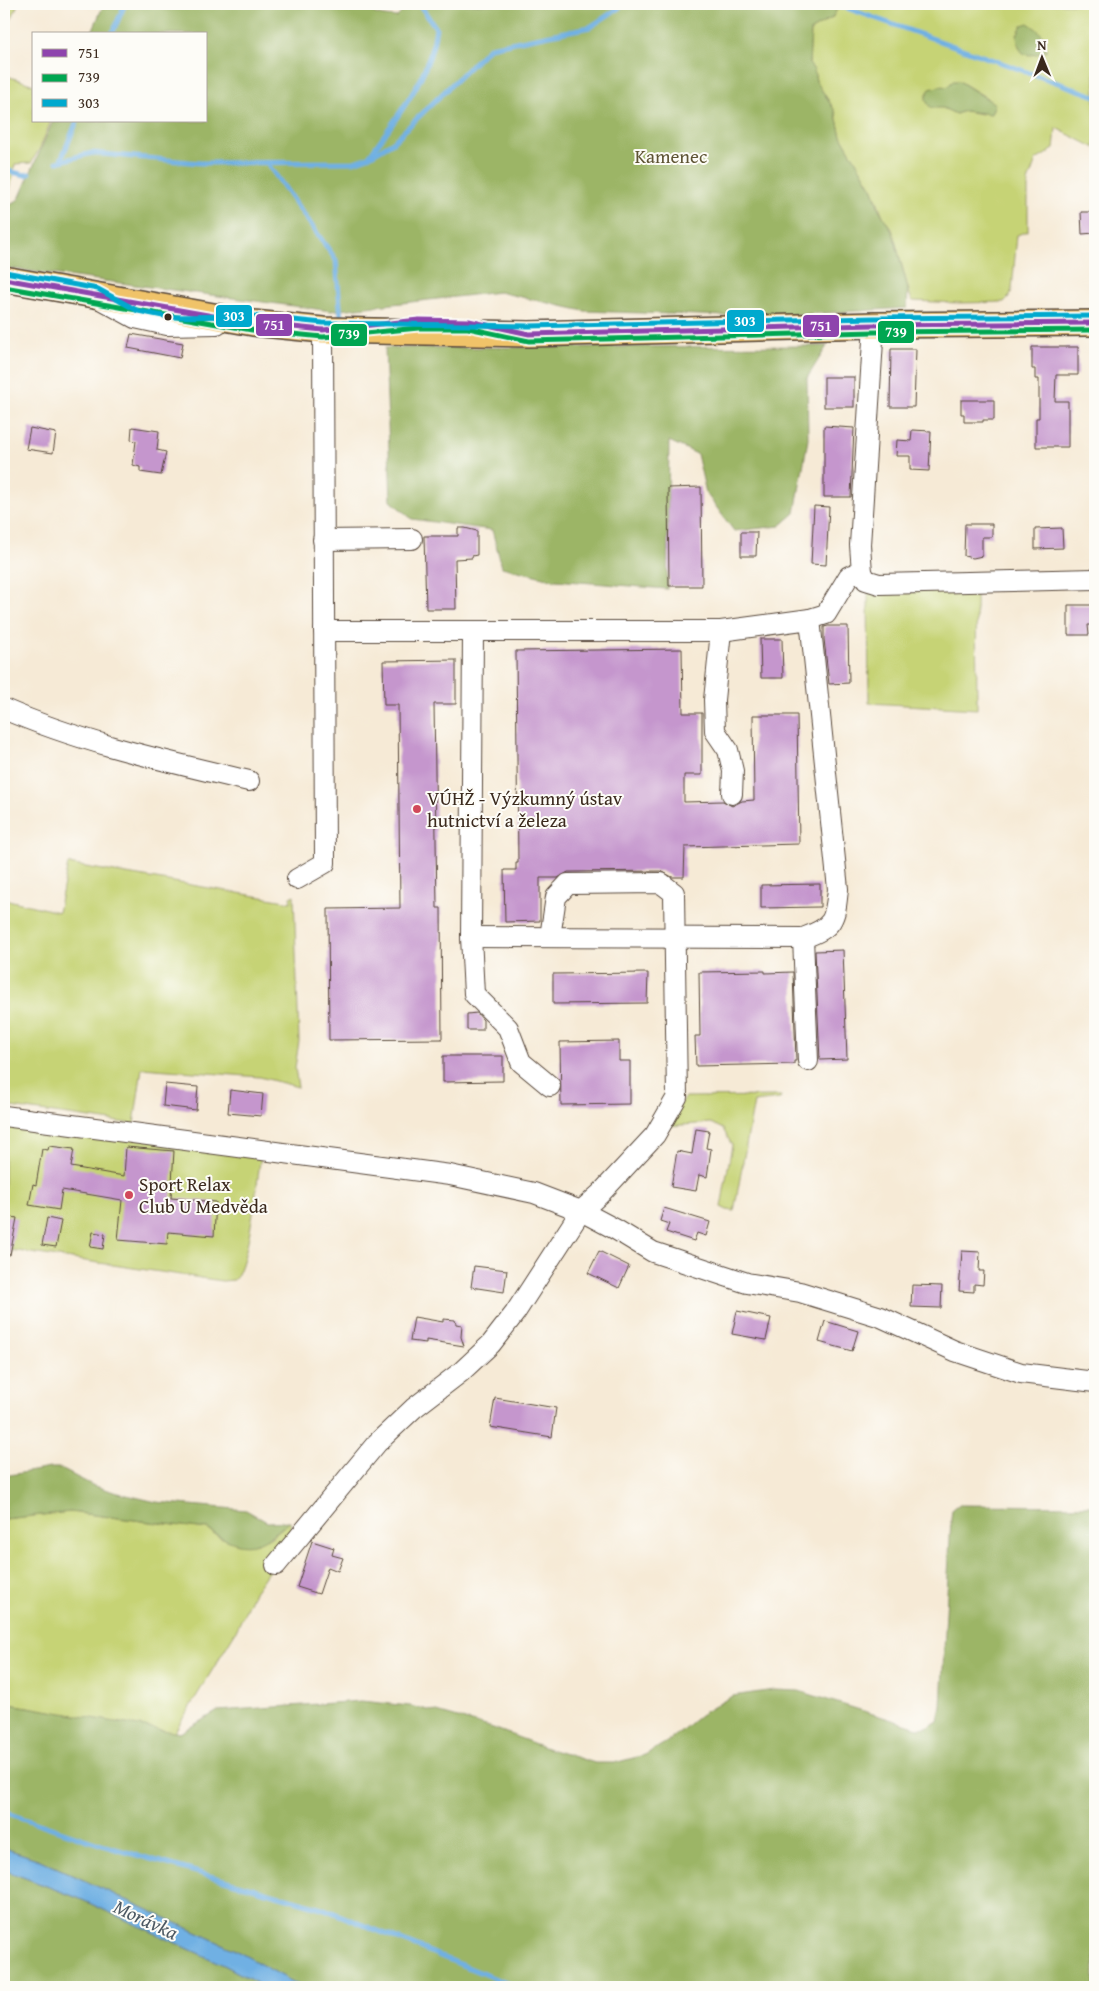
<svg xmlns="http://www.w3.org/2000/svg" width="1099" height="1991" font-family="'Gentium Book Plus',serif">
	<style>
		.green { fill: #c6d375; stroke: #807e4a; fill-rule: evenodd }
		.forest { fill: #9cb566; stroke: #6c7042 }
		.water { fill: #6fb0e3; stroke: #556d80 }
		.lines { fill: none; stroke-linecap: round; stroke-linejoin: round }
		.stream { stroke: #6fb0e3; stroke-width: 5 }
		.building { fill: #c596cd }
		.minor-casing { stroke: #57473a; stroke-width: 22 }
		.major-casing { stroke: #57473a; stroke-width: 28 }
		.minor { stroke: #fff; stroke-width: 20 }
		.major { stroke: #f0c369; stroke-width: 25 }
		.bus-1-casing { stroke: #fdfcf7; stroke-width: 9 }
		.bus-2-casing { stroke: #fdfcf7; stroke-width: 9 }
		.bus-3-casing { stroke: #fdfcf7; stroke-width: 9 }
		.bus-1 { stroke: #8e44ad; stroke-width: 5 }
		.bus-2 { stroke: #00a651; stroke-width: 5 }
		.bus-3 { stroke: #00a9ce; stroke-width: 5 }
		.bus-dot { fill: #3b2a1e; stroke: #fdfcf7; stroke-width: 2 }
		.poi-dot { fill: #d1495b; stroke: #fdfcf7; stroke-width: 2 }
		.labels { text-anchor: middle; dominant-baseline: central; stroke-width: 4; stroke-linejoin: round; paint-order: stroke }
		.park-label { font-size: 19px; fill: #5e5434; stroke: #fdfcf7 }
		.poi-label { font-size: 19px; fill: #3b2a1e; stroke: #fdfcf7; text-anchor: start }
		.water-label { font-size: 20px; font-style: italic; fill: #4d5963; stroke: #fdfcf7 }
		.line-badge { stroke: #fdfcf7; stroke-width: 2 }
		.badge-label { font-size: 14px; text-anchor: middle; font-weight: bold; fill: #fff }
	</style>
	<rect width="100%" height="100%" fill="#fdfcf7"/>
	<filter id="ink" filterUnits="userSpaceOnUse"><feTurbulence type="fractalNoise" baseFrequency=".02" numOctaves="2"/><feDisplacementMap in="SourceGraphic" scale="10" xChannelSelector="R" yChannelSelector="G"/><feConvolveMatrix kernelMatrix="1 2 1 2 8 2 1 2 1" color-interpolation-filters="sRGB"/></filter>
	<filter id="wash" filterUnits="userSpaceOnUse"><feTurbulence type="fractalNoise" baseFrequency=".0096" numOctaves="4" result="noise"/><feDisplacementMap in="SourceGraphic" scale="20" xChannelSelector="R" yChannelSelector="G"/><feGaussianBlur stdDeviation="1.12" result="paint"/><feColorMatrix in="noise" values="0 0 0 0 0 0 0 0 0 0 0 0 0 0 0 0 0 1.4 0 .05"/><feComposite in="paint" operator="in"/></filter>
	<g filter="url(#wash)">
		<rect width="100%" height="100%" fill="#f6ead6"/>
		<g class="green">
			<path d="M 4,4 L 18,4 L 4,36 Z"/>
			<path d="M 840,4 L 1095,4 L 1095,148 L 1056,128 L 1054,149 L 1036,160 L 1028,182 L 1028,231 L 1017,235 L 1012,289 L 1010,296 L 1004,302 L 959,303 L 913,301 L 911,299 L 892,229 L 884,219 L 873,190 L 841,136 L 835,111 L 816,81 L 814,70 L 809,64 L 811,30 L 832,18 ZM 959,81 L 987,98 L 982,114 L 964,111 L 956,114 L 943,108 L 947,87 Z"/>
			<path d="M 4,75 L 34,85 L 34,121 L 51,121 L 40,148 L 31,163 L 15,164 L 4,220 Z"/>
			<path d="M 976,587 L 977,709 L 869,703 L 868,593 L 879,588 Z"/>
			<path d="M 68,864 L 291,902 L 290,897 L 294,895 L 299,1041 L 295,1068 L 298,1087 L 260,1077 L 142,1068 L 134,1124 L 4,1106 L 4,899 L 58,912 Z"/>
			<path d="M 781,1096 L 780,1099 L 754,1102 L 734,1211 L 727,1210 L 721,1207 L 732,1145 L 723,1129 L 711,1123 L 667,1126 L 685,1097 Z"/>
			<path d="M 4,1120 L 261,1155 C 257,1180 249,1265 234,1280 L 222,1281 L 4,1249 Z"/>
			<path d="M 70,1512 L 207,1529 L 221,1538 L 270,1538 L 290,1521 L 293,1536 L 254,1592 L 236,1631 L 174,1733 L 4,1703 L 4,1519 Z"/>
		</g>
		<g class="forest">
			<path d="M 104,4 L 364,4 C 372,16 383,16 397,17 L 410,4 L 840,4 L 832,18 L 811,30 L 809,64 L 814,70 L 816,81 L 835,111 L 841,136 L 873,190 L 879,209 L 893,233 L 908,289 L 907,308 L 756,317 L 584,311 L 499,292 L 331,311 L 7,268 L 4,265 L 4,220 L 7,207 L 19,199 L 53,121 L 206,121 L 206,34 L 91,34 Z"/>
			<path d="M 1028,23 C 1041,32 1046,35 1046,51 C 1028,58 1018,57 1017,35 L 1022,25 Z"/>
			<path d="M 953,81 L 959,81 L 995,104 L 991,114 L 964,111 L 956,114 L 943,108 L 931,108 C 925,101 924,97 930,89 L 941,86 L 947,87 Z"/>
			<path d="M 827,346 L 807,378 L 808,439 L 795,513 L 780,526 L 734,531 L 706,493 L 697,454 L 669,441 L 667,589 L 555,580 L 502,567 L 492,530 L 412,519 L 391,501 L 385,348 Z"/>
			<path d="M 50,1468 L 59,1468 L 94,1486 L 114,1492 L 156,1502 L 246,1510 L 267,1522 L 290,1521 C 257,1549 245,1553 207,1529 L 70,1512 L 4,1519 L 4,1476 Z"/>
			<path d="M 958,1505 L 1095,1506 L 1095,1987 L 302,1987 L 235,1950 L 40,1860 L 4,1848 L 4,1703 L 180,1733 L 218,1711 L 361,1701 L 410,1706 L 437,1712 L 493,1728 L 549,1749 L 595,1763 L 614,1763 L 645,1755 L 670,1740 L 700,1715 L 732,1696 L 774,1690 L 799,1691 L 918,1728 L 928,1727 L 938,1721 L 941,1706 L 951,1519 L 952,1510 Z"/>
			<path d="M 4,1870 L 78,1898 L 226,1966 L 264,1987 L 4,1987 Z"/>
		</g>
		<path class="water" d="M 4,1848 L 40,1860 L 235,1950 L 302,1987 L 264,1987 L 226,1966 L 78,1898 L 4,1870 Z"/>
		<g class="lines">
			<g class="stream">
				<path d="M 835,4 L 1095,96"/>
				<path d="M 112,34 L 125,4"/>
				<path d="M 370,155 C 398,115 430,78 436,28 L 419,4"/>
				<path d="M 61,160 L 77,121"/>
				<path d="M 57,162 L 92,153 L 200,163 L 354,162 L 368,157 L 393,142 L 490,47 L 590,27 L 625,4"/>
				<path d="M 267,163 L 336,260 L 341,318"/>
				<path d="M 4,170 L 25,175 L 29,174"/>
				<path d="M 4,1812 L 105,1846 L 322,1908 L 516,1987"/>
			</g>
		</g>
		<g id="blocks">
			<g class="building">
				<path d="M 1081,212 L 1095,212 L 1095,233 L 1082,234 Z"/>
				<path d="M 131,334 L 183,343 L 180,358 L 128,348 Z"/>
				<path d="M 1032,347 L 1078,347 L 1078,375 L 1056,375 L 1055,401 L 1068,401 L 1068,447 L 1036,447 L 1036,418 L 1039,418 L 1039,379 L 1035,379 L 1035,369 L 1032,369 Z"/>
				<path d="M 891,349 L 916,349 L 914,407 L 890,407 Z"/>
				<rect x="824" y="377" width="30" height="30"/>
				<path d="M 961,400 L 994,400 L 994,420 L 983,420 L 983,422 L 964,422 L 964,414 L 961,414 Z"/>
				<path d="M 824,426 L 854,428 L 851,497 L 824,497 Z"/>
				<path d="M 132,427 L 159,431 L 157,450 L 166,452 L 161,475 L 140,472 L 140,467 L 133,465 L 136,441 L 131,440 Z"/>
				<path d="M 30,428 L 56,433 L 53,453 L 26,449 Z"/>
				<path d="M 912,430 L 931,431 L 929,471 L 910,470 L 910,456 L 896,456 L 897,440 L 911,441 Z"/>
				<path d="M 701,487 L 702,586 L 669,586 L 668,488 Z"/>
				<path d="M 814,506 L 829,507 L 826,565 L 811,564 Z"/>
				<path d="M 965,524 L 992,524 L 992,537 L 982,537 L 982,556 L 973,558 L 964,556 Z"/>
				<path d="M 458,528 L 465,528 L 477,531 L 477,555 L 472,556 L 472,558 L 455,559 L 456,609 L 426,609 L 424,536 L 458,536 Z"/>
				<path d="M 1062,528 L 1063,548 L 1035,549 L 1035,529 Z"/>
				<path d="M 741,532 L 757,532 L 756,556 L 741,556 Z"/>
				<path d="M 1068,605 L 1095,605 L 1095,625 L 1088,625 L 1089,635 L 1068,635 Z"/>
				<path d="M 828,626 L 848,626 L 849,683 L 829,684 L 824,639 L 824,627 Z"/>
				<path d="M 760,639 L 782,639 L 783,678 L 761,678 Z"/>
				<path d="M 682,649 L 683,713 L 702,713 L 702,775 L 684,775 L 684,802 L 723,801 L 732,806 L 742,801 L 754,800 L 753,715 L 797,715 L 799,844 L 685,847 L 684,877 L 672,877 L 661,871 L 568,872 L 558,878 L 540,878 L 540,921 L 505,922 L 504,870 L 516,870 L 516,863 L 518,863 L 516,651 Z"/>
				<path d="M 456,660 L 456,704 L 434,704 L 437,908 L 441,908 L 442,1039 L 329,1040 L 328,909 L 400,908 L 398,705 L 384,705 L 383,661 Z"/>
				<path d="M 820,884 L 820,907 L 761,908 L 761,885 Z"/>
				<path d="M 843,950 L 847,1059 L 820,1060 L 815,951 Z"/>
				<path d="M 765,971 L 765,973 L 793,972 L 796,1061 L 794,1061 L 794,1064 L 696,1066 L 695,1036 L 700,1036 L 699,972 Z"/>
				<path d="M 648,973 L 647,1003 L 553,1004 L 553,974 Z"/>
				<path d="M 477,1013 L 483,1020 L 483,1030 L 467,1030 L 467,1014 Z"/>
				<path d="M 619,1041 L 619,1061 L 630,1061 L 630,1104 L 561,1105 L 560,1042 Z"/>
				<path d="M 443,1056 L 503,1056 L 503,1081 L 443,1082 Z"/>
				<path d="M 165,1084 L 198,1087 L 196,1110 L 163,1106 Z"/>
				<path d="M 230,1090 L 263,1094 L 261,1116 L 228,1113 Z"/>
				<path d="M 696,1129 L 709,1131 L 706,1148 L 711,1149 L 707,1177 L 699,1175 L 696,1191 L 671,1187 L 677,1151 L 692,1154 Z"/>
				<path d="M 49,1146 L 74,1149 L 71,1167 L 124,1176 L 126,1147 L 174,1151 L 171,1198 L 216,1202 L 214,1236 L 168,1232 L 167,1244 L 118,1240 L 122,1200 L 62,1190 L 59,1210 L 29,1205 L 33,1184 L 36,1185 L 42,1149 L 48,1150 Z"/>
				<path d="M 664,1208 L 710,1222 L 706,1236 L 697,1233 L 694,1241 L 666,1232 L 669,1224 L 660,1221 Z"/>
				<path d="M 4,1215 L 17,1218 L 10,1255 L 4,1254 Z"/>
				<path d="M 47,1218 L 61,1221 L 56,1247 L 42,1245 Z"/>
				<path d="M 93,1232 L 105,1234 L 103,1249 L 90,1247 Z"/>
				<path d="M 599,1251 L 629,1266 L 619,1288 L 588,1273 Z"/>
				<path d="M 962,1251 L 980,1252 L 979,1271 L 984,1271 L 983,1285 L 974,1284 L 974,1292 L 959,1291 Z"/>
				<path d="M 474,1266 L 507,1270 L 504,1292 L 471,1287 Z"/>
				<path d="M 912,1285 L 942,1286 L 941,1308 L 911,1307 Z"/>
				<path d="M 737,1311 L 771,1318 L 766,1340 L 732,1334 Z"/>
				<path d="M 414,1317 L 443,1322 L 443,1319 L 455,1320 L 456,1324 L 462,1325 L 461,1337 L 464,1346 L 426,1340 L 426,1343 L 410,1341 Z"/>
				<path d="M 825,1321 L 858,1331 L 852,1351 L 819,1342 Z"/>
				<path d="M 495,1398 L 556,1408 L 552,1437 L 490,1427 Z"/>
				<path d="M 312,1541 L 334,1548 L 332,1555 L 343,1558 L 338,1571 L 328,1567 L 319,1594 L 297,1587 Z"/>
			</g>
		</g>
	</g>
	<g filter="url(#ink)">
		<use href="#blocks" fill-opacity="0" stroke="#57473a" stroke-width="1"/>
		<g class="lines">
			<defs>
				<g id="minor">
					<path d="M 102,300 L 135,318 L 167,325 L 217,324"/>
					<path d="M 874,325 L 860,545 L 862,572 L 866,580 L 879,584 L 1095,579"/>
					<path d="M 323,540 L 412,539"/>
					<path d="M 810,619 L 826,614 L 849,576 L 862,572"/>
					<path d="M 324,631 L 721,631 L 810,619 L 838,889 C 835,920 834,927 803,938 L 471,937"/>
					<path d="M 473,631 L 471,937 L 474,994 L 508,1028 L 521,1062 L 550,1086"/>
					<path d="M 721,631 L 714,700 L 715,731 L 728,750 L 733,771 L 732,794"/>
					<path d="M 4,709 C 82,743 166,761 249,781"/>
					<path d="M 297,879 L 325,863 L 323,330 L 335,328"/>
					<path d="M 803,938 L 808,1061"/>
					<path d="M 4,1116 L 450,1175 L 534,1193 L 581,1211 L 615,1229 L 653,1252 L 747,1283 L 800,1292 L 881,1317 L 955,1351 L 1021,1373 L 1095,1382"/>
					<path d="M 276,1565 L 377,1443 L 414,1408 L 461,1372 L 491,1344 L 515,1313 L 581,1211 L 600,1194 L 655,1135 L 677,1097 L 674,893 L 661,883 L 568,884 L 556,897 L 550,937"/>
				</g>
				<path id="major" d="M 4,279 L 253,323 L 323,330 L 529,334 L 874,325 L 1095,323"/>
			</defs>
			<use href="#minor" class="minor-casing"/>
			<use href="#major" class="major-casing"/>
			<use href="#minor" class="minor"/>
			<use href="#major" class="major"/>
			<defs>
				<path id="bus-1" d="M 4,279 L 253,323 L 323,330 L 419,320 L 469,321 L 529,334 L 874,325 L 1095,323"/>
				<path id="bus-2" d="M 4,287 L 252,330 L 323,337 L 419,328 L 468,328 L 529,341 L 874,332 L 1095,330"/>
				<path id="bus-3" d="M 5,272 L 98,289 L 138,311 L 168,317 L 253,316 L 323,323 L 529,326 L 874,318 L 1095,316"/>
			</defs>
			<use href="#bus-1" class="bus-1-casing"/>
			<use href="#bus-2" class="bus-2-casing"/>
			<use href="#bus-3" class="bus-3-casing"/>
			<use href="#bus-1" class="bus-1"/>
			<use href="#bus-2" class="bus-2"/>
			<use href="#bus-3" class="bus-3"/>
		</g>
	</g>
	<circle class="bus-dot" cx="168" cy="317" r="4.5"/>
	<g class="poi-dot">
		<circle cx="417" cy="809" r="5"/>
		<circle cx="129" cy="1195" r="5"/>
	</g>
	<g class="labels">
		<g class="park-label">
			<text x="671" y="156">Kamenec</text>
		</g>
		<g class="poi-label">
			<text x="427" y="798">VÚHŽ - Výzkumný ústav<tspan x="427" dy="22">hutnictví a železa</tspan></text>
			<text x="139" y="1184">Sport Relax<tspan x="139" dy="22">Club U Medvěda</tspan></text>
		</g>
		<g class="water-label">
			<text transform="translate(146 1919) rotate(25)">Morávka</text>
		</g>
	</g>
	<g class="line-badge">
		<rect x="215" y="304" width="38" height="24" rx="5" fill="#00a9ce"/>
		<rect x="726" y="309" width="39" height="24" rx="5" fill="#00a9ce"/>
		<rect x="255" y="313" width="38" height="24" rx="5" fill="#8e44ad"/>
		<rect x="802" y="314" width="38" height="24" rx="5" fill="#8e44ad"/>
		<rect x="877" y="320" width="38" height="24" rx="5" fill="#00a651"/>
		<rect x="330" y="323" width="38" height="24" rx="5" fill="#00a651"/>
	</g>
	<g class="badge-label">
		<text x="234" y="321">303</text>
		<text x="745" y="326">303</text>
		<text x="274" y="330">751</text>
		<text x="821" y="331">751</text>
		<text x="896" y="337">739</text>
		<text x="349" y="339">739</text>
	</g>
	<rect width="1099" height="1991" fill="none" stroke="#fdfcf7" stroke-width="20"/>
	<rect x="32" y="32" width="175" height="90" fill="#fdfcf7" stroke="#afa8a0"/>
	<rect x="42" y="49" width="25" height="8" fill="#8e44ad" stroke="#afa8a0"/>
	<text x="78" y="58" font-size="15" fill="#3b2a1e">751</text>
	<rect x="42" y="74" width="25" height="8" fill="#00a651" stroke="#afa8a0"/>
	<text x="78" y="82" font-size="15" fill="#3b2a1e">739</text>
	<rect x="42" y="99" width="25" height="8" fill="#00a9ce" stroke="#afa8a0"/>
	<text x="78" y="108" font-size="15" fill="#3b2a1e">303</text>
	<g transform="translate(1042 58) rotate(359)" stroke="#fdfcf7" stroke-width="4" paint-order="stroke">
	<path d="M0-4L9 19L0 12L-9 19Z" fill="#3b2a1e"/>
	<text y="-8" font-size="14" font-weight="bold" text-anchor="middle" fill="#3b2a1e">N</text>
	</g>
</svg>
